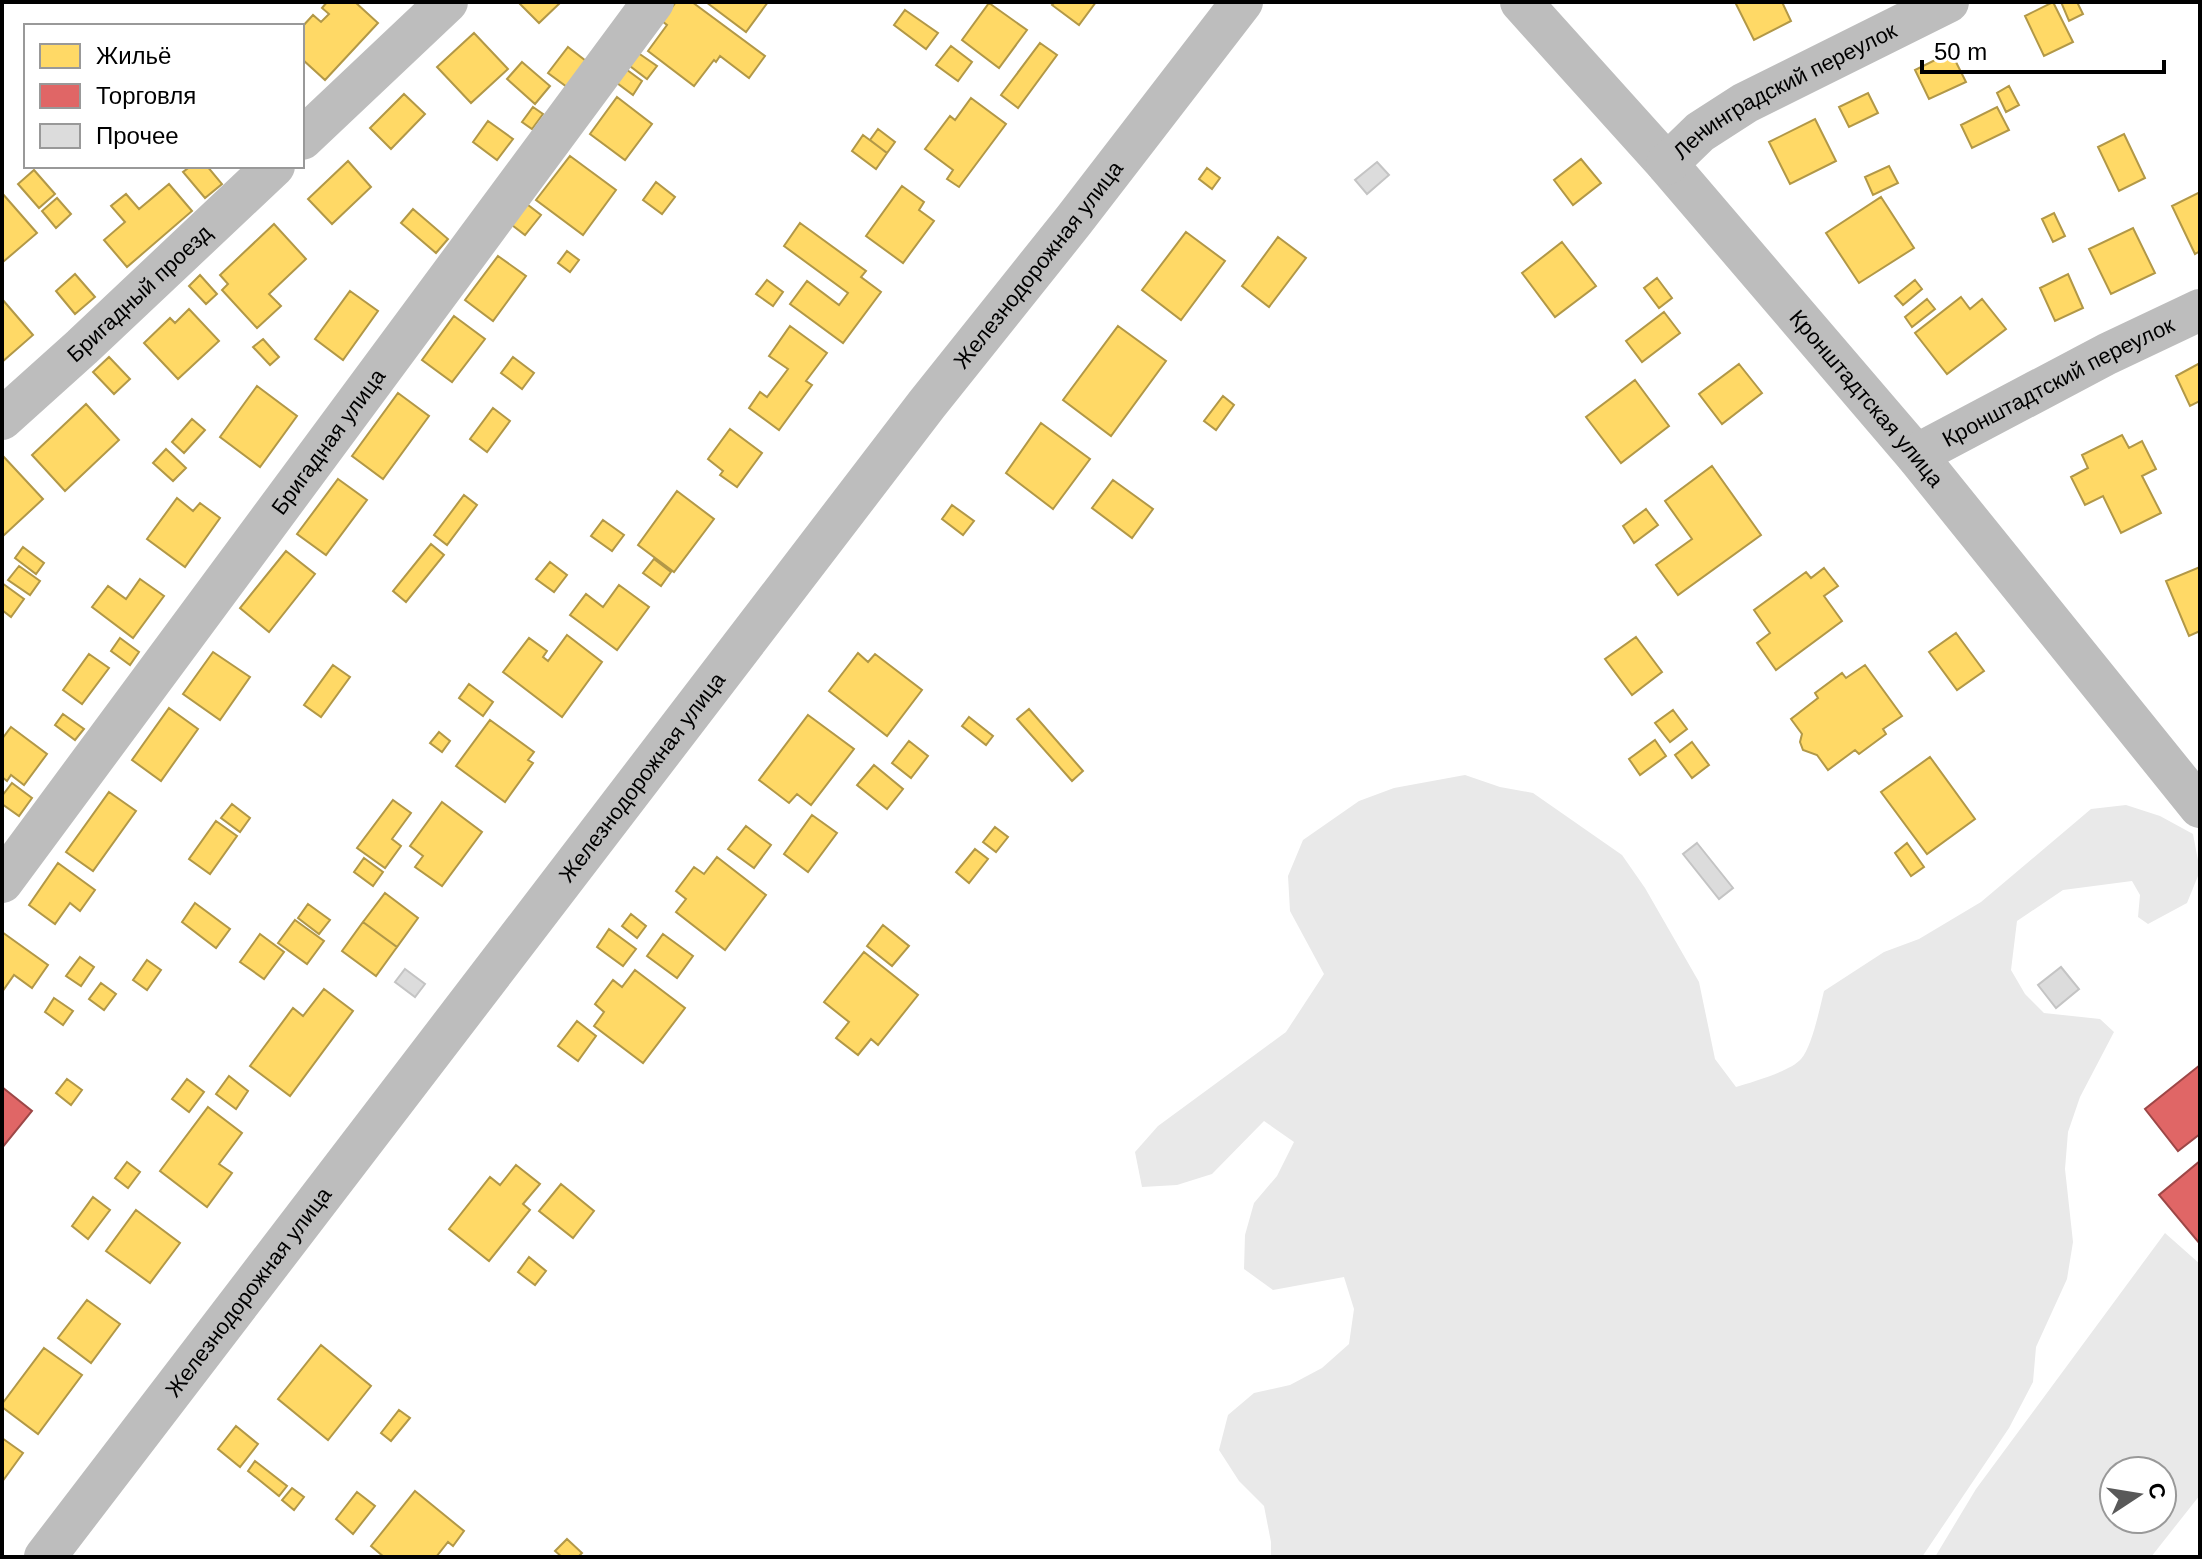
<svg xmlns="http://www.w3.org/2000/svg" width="2202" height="1559" font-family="Helvetica,sans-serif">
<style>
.green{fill:#e9e9e9;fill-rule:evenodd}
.homes{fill:#ffd966;stroke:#b29847;stroke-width:2}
.shops{fill:#e06666;stroke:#9d4747;stroke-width:2}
.building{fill:#dcdcdc;stroke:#c4c4c4;stroke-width:2}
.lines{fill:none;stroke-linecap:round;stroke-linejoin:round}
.minor{stroke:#bdbdbd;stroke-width:42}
.labels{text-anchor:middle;stroke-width:8;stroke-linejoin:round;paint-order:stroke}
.street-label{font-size:22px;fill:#000;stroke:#fff}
</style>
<rect width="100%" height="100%" fill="#fff"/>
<!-- green -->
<path class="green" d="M1465,775L1500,787L1533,793L1622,855L1645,888L1699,982L1715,1059L1736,1087C1752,1082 1791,1071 1801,1059C1812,1047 1820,1007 1824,991L1884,952L1919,939L1981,902L2091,809L2126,805L2160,816L2193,834L2200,871L2187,903L2148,924L2138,917L2140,895L2132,881L2063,890L2017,921L2011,970L2025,994L2044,1013L2100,1019L2114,1032L2080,1097L2068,1132L2065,1169L2073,1242L2067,1279L2036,1347L2033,1382L2009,1428L1922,1557H1271V1542L1264,1506L1239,1481L1219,1450L1228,1415L1254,1393L1290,1385L1322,1368L1349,1344L1354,1309L1344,1277L1273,1290L1244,1269L1245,1235L1254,1203L1277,1176L1294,1142L1264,1121L1212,1174L1177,1185L1142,1187L1135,1152L1158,1126L1286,1032L1324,974L1290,911L1288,876L1303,840L1359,801L1394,788Z
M2165,1233L2200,1264V1495L2151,1557H1935L1976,1489ZM2114,1471H2162V1519H2114Z"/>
<!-- homes -->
<path class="homes" d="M327,2H355L378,23L325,80L302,59V27L313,15L321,22L329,14L322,8Z
M518,2H561L539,23Z
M676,2H692L765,56L749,78L720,56L716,62L714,60L694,86L648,51L667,25L662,21Z
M706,2H768L746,32Z
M1055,2H1096L1079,25L1052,5Z
M1735,2H1782L1791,21L1754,40Z
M2053,2L2073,42L2044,56L2025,16Z
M2061,2H2077L2083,14L2069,21Z
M989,3L1027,30L999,68L962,40Z
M905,10L938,33L926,49L894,25Z
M474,33L508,69L471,103L437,67Z
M1040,43L1057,55L1018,108L1001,95Z
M951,46L972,62L958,81L936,65Z
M568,47L586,61L567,87L548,73Z
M631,48L657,66L647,79L622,60Z
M1951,52L1966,82L1929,99L1915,70Z
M522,62L550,86L535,104L507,79Z
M619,64L642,81L633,95L609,77Z
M2009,86L2019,105L2006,112L1997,93Z
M1868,93L1878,113L1849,127L1839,107Z
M404,94L425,114L391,149L370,128Z
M617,97L652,124L625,160L590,134Z
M971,98L1006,124L959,187L947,179L953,170L925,149L950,116L955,120Z
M533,107L543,114L532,129L522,122Z
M1997,107L2009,130L1972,148L1961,125Z
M1815,119L1836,161L1790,184L1769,142Z
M488,121L513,139L497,160L473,142Z
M878,129L895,142L887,153L870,140Z
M2124,134L2145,178L2119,191L2098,147Z
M863,135L887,153L876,169L852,151Z
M570,156L616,190L583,235L536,200Z
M1581,159L1601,183L1573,205L1554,180Z
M348,161L371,187L332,224L308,199Z
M191,166H207L222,184L205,198L183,172Z
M1889,166L1898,183L1873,195L1865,177Z
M1207,168L1220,178L1212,189L1199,179Z
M34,170L55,194L39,208L18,184Z
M656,182L675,197L662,214L643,200Z
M169,184L192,211L127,267L104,240L125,222L111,206L126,194L139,209Z
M902,186L924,202L919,210L934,221L903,263L866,236Z
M2200,192V251L2195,254L2172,206Z
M2,193L37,233L3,262L2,261Z
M1881,197L1914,248L1859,283L1826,233Z
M57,198L71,214L56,228L42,211Z
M519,198L541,215L525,235L504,219Z
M413,209L448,239L436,253L401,223Z
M2054,213L2065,236L2053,242L2042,219Z
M800,223L866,271L861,277L881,292L843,343L790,304L807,281L839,305L848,293L784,246Z
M274,224L306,259L269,294L281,306L257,328L222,290L228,284L220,275Z
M2133,228L2155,273L2111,294L2089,249Z
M1186,232L1225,261L1181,320L1142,290Z
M1278,237L1306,258L1269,307L1242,286Z
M1562,242L1596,286L1555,317L1522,273Z
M567,251L579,260L570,272L558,263Z
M498,256L526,276L493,321L465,300Z
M75,274L95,297L75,314L56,291Z
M2068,274L2083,308L2055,321L2040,288Z
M200,275L217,294L206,304L189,286Z
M1657,278L1672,298L1659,308L1644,288Z
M767,280L783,292L773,306L756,294Z
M1915,280L1922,289L1903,305L1895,296Z
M350,291L378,311L343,360L315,339Z
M1961,297L1970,309L1982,299L2006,329L1947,374L1915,333Z
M2,299L33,335L2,362Z
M1927,299L1935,309L1912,327L1905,317Z
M189,309L219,341L178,379L144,343L170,318L175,323Z
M1664,312L1680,333L1642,362L1626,341Z
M454,316L485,339L452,382L422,360Z
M790,326L827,353L806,381L812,385L779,430L749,408L760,392L767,397L788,369L769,356Z
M1118,326L1166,361L1111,436L1063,400Z
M263,339L279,357L270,365L253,347Z
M109,357L130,379L114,394L93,372Z
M513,357L534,373L522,389L501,373Z
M2200,363V401L2190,406L2176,376Z
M1739,364L1762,393L1722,424L1699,394Z
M1635,380L1669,426L1621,463L1586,417Z
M257,386L297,416L260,467L220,437Z
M398,393L429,416L383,479L352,456Z
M1223,396L1234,405L1216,430L1204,421Z
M86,404L119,440L65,491L32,455Z
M493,408L510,421L487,452L470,439Z
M192,419L205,430L184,453L172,442Z
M1041,423L1090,459L1053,509L1006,473Z
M730,429L762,453L737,487L720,475L723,471L708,459Z
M2122,435L2129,448L2142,441L2156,469L2142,476L2161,513L2121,533L2103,496L2085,505L2071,477L2088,468L2082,455Z
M166,449L186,468L173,481L153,463Z
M3,456L43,499L2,537V457Z
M1712,466L1761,535L1678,595L1656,565L1692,539L1665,501Z
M338,479L367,500L326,555L297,534Z
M1113,480L1153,509L1132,538L1092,508Z
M677,491L714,519L674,572L638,545Z
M464,495L477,505L447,545L434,535Z
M177,498L193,511L200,503L220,518L185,567L147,539Z
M952,505L974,521L963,535L942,519Z
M1646,509L1658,525L1634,543L1623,526Z
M603,520L624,535L612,551L591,536Z
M431,544L444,555L406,602L393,591Z
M23,547L44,563L36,574L15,558Z
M286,551L315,574L269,632L240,608Z
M654,559L671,572L661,586L643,573Z
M550,562L567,575L554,592L536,579Z
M19,566L40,581L30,595L8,580Z
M2200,567V631L2189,636L2166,581Z
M1824,568L1838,586L1824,596L1842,621L1776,670L1757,643L1770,633L1754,610L1806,572L1811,578Z
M140,579L164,596L133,638L92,607L108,586L126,599Z
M2,583L24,599L11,617L2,610Z
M619,585L649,607L617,650L570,615L586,594L603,607Z
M1956,633L1984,671L1957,690L1929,652Z
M567,635L602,662L562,717L503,672L529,638L547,651L543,657L548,661Z
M1636,637L1662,672L1632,695L1605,659Z
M120,638L139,652L130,665L111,651Z
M213,652L250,677L220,720L183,694Z
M858,653L868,662L875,654L922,690L887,736L829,691Z
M89,654L109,668L82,704L63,690Z
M333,665L350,677L321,717L304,705Z
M1865,665L1902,716L1883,729L1886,734L1859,754L1855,750L1828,770L1817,755L1803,750L1800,742L1802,734L1791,719L1818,698L1815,693L1842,673L1846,678Z
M469,684L493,702L483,716L459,698Z
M169,708L198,729L161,781L132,760Z
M1029,709L1083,771L1072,781L1017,719Z
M1673,710L1687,729L1670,742L1655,723Z
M63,714L84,729L75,740L55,725Z
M808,715L854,749L811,805L797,794L789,803L759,780Z
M969,717L993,736L986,745L962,726Z
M490,720L534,752L528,760L533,763L505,802L456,766Z
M11,727L47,754L24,785L11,775L7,781L2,777V739Z
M439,732L450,741L442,752L430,743Z
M1655,740L1666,756L1640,775L1629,759Z
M909,741L928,756L911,778L892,763Z
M1692,742L1709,765L1692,778L1675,755Z
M1930,757L1975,819L1927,854L1881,792Z
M874,765L903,789L887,809L857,785Z
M12,783L32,798L19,816L2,804V796Z
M109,792L136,811L93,871L66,852Z
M393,800L411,813L392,839L401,846L385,868L357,848Z
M442,802L482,832L442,886L415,867L423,856L410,846Z
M232,804L250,818L240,832L221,818Z
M812,815L837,833L808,872L784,854Z
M216,821L237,836L210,874L189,859Z
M746,826L771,845L754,868L728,849Z
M995,827L1008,837L996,852L983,842Z
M1907,843L1924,867L1911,876L1895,853Z
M975,849L988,859L969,883L956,872Z
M717,857L766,895L725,950L676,912L686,899L676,891L694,867L704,874Z
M364,858L383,872L373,886L354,872Z
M58,863L95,890L80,911L70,903L55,924L29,905Z
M385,893L418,918L397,947L363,922Z
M195,903L230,929L216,948L182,922Z
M308,904L330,920L319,934L298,918Z
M631,914L646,926L637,938L622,926Z
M295,920L324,941L307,964L278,943Z
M363,922L397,947L376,976L342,951Z
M883,925L909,946L892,966L867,946Z
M609,929L636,949L623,966L597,947Z
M2,932L48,965L32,988L14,975L2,992Z
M260,934L284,952L264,979L240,962Z
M663,934L693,956L677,978L647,956Z
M864,952L918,995L878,1045L871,1039L858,1055L836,1038L849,1022L824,1002Z
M80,957L94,967L81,986L66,976Z
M147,960L161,970L147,990L133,980Z
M635,970L685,1008L643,1063L594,1026L604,1012L595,1004L613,980L622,987Z
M101,983L116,994L104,1010L89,999Z
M324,989L353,1011L290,1096L250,1066L293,1008L303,1016Z
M54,998L73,1011L63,1025L45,1012Z
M577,1021L596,1036L578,1061L558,1046Z
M229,1076L248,1091L236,1109L216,1094Z
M67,1079L82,1090L71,1105L56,1093Z
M187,1079L204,1092L189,1112L172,1099Z
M208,1107L242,1133L219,1164L232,1173L207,1207L160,1171Z
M127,1162L140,1172L128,1188L115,1178Z
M516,1165L540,1184L523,1204L530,1210L489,1261L449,1229L490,1177L500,1185Z
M561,1184L594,1211L573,1238L539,1211Z
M93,1197L110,1210L88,1239L72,1226Z
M136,1210L180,1243L150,1283L106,1251Z
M529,1257L546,1271L535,1285L518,1272Z
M87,1300L120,1324L91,1363L58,1338Z
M321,1345L371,1386L328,1440L278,1399Z
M44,1348L82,1375L38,1434L2,1407V1404Z
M399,1410L410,1418L391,1441L381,1433Z
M236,1426L258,1444L240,1467L218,1449Z
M2,1438L23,1453L2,1482Z
M255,1461L287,1486L279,1496L248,1471Z
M292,1488L304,1497L294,1510L282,1500Z
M415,1491L464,1531L453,1546L448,1542L436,1557H384L371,1546Z
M357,1492L375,1506L353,1534L336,1519Z
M567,1539L582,1553L578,1557H562L555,1551Z"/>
<!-- shops -->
<path class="shops" d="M2200,1065V1134L2178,1151L2145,1109Z
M2,1087L32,1111L2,1148Z
M2200,1161V1244L2159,1195Z"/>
<!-- building -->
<path class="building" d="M1377,162L1389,175L1367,194L1355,180Z
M1697,843L1733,888L1719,899L1683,854Z
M2061,967L2079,989L2056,1008L2038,985Z
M405,969L425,984L415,997L395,982Z"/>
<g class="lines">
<!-- minor -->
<g class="minor">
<path id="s1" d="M1521,2L1667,164L1916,455L2200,807"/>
<path d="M302,139L447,2"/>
<path id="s2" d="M1667,164L1700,132L1745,103L1948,2"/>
<path id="s3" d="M2,419L82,347L274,166"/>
<path id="s4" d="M1916,455L2107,354L2200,310"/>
<path id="s5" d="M2,882L653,2"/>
<path id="s6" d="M45,1557L927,404L1074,220L1242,2"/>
</g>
</g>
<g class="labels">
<!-- street labels -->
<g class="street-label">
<text dy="8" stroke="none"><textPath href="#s2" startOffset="140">Ленинградский переулок</textPath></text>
<text dy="8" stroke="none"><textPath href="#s6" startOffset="1630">Железнодорожная улица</textPath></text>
<text dy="8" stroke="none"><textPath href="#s3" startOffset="186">Бригадный проезд</textPath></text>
<text dy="8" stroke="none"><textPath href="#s4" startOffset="160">Кронштадтский переулок</textPath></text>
<text dy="8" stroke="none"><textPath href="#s1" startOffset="526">Кронштадтская улица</textPath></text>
<text dy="8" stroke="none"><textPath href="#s5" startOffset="548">Бригадная улица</textPath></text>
<text dy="8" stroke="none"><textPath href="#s6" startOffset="982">Железнодорожная улица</textPath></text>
<text dy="8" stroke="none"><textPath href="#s6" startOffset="334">Железнодорожная улица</textPath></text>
</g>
</g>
<!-- border -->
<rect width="2202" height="1559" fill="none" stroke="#000000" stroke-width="8"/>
<!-- legend -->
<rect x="24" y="24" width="280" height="144" fill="#ffffff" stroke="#999999" stroke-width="2"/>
<rect x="40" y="44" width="40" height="24" fill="#ffd966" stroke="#999999" stroke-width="2"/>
<text x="96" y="64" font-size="24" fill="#000000">Жильё</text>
<rect x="40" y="84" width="40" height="24" fill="#e06666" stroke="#999999" stroke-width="2"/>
<text x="96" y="104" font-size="24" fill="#000000">Торговля</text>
<rect x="40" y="124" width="40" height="24" fill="#dcdcdc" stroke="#999999" stroke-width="2"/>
<text x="96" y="144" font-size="24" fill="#000000">Прочее</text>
<!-- north arrow -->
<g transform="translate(2138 1495) rotate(78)"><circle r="38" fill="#ffffff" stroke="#999999" stroke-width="2"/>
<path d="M0-6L14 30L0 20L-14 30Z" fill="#595959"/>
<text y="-12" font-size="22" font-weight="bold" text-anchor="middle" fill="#000000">С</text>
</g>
<!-- scale -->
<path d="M1922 60v12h242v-12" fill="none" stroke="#000000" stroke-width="4"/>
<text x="1934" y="60" font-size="24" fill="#000000" stroke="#ffffff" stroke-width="6" paint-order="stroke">50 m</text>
</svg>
